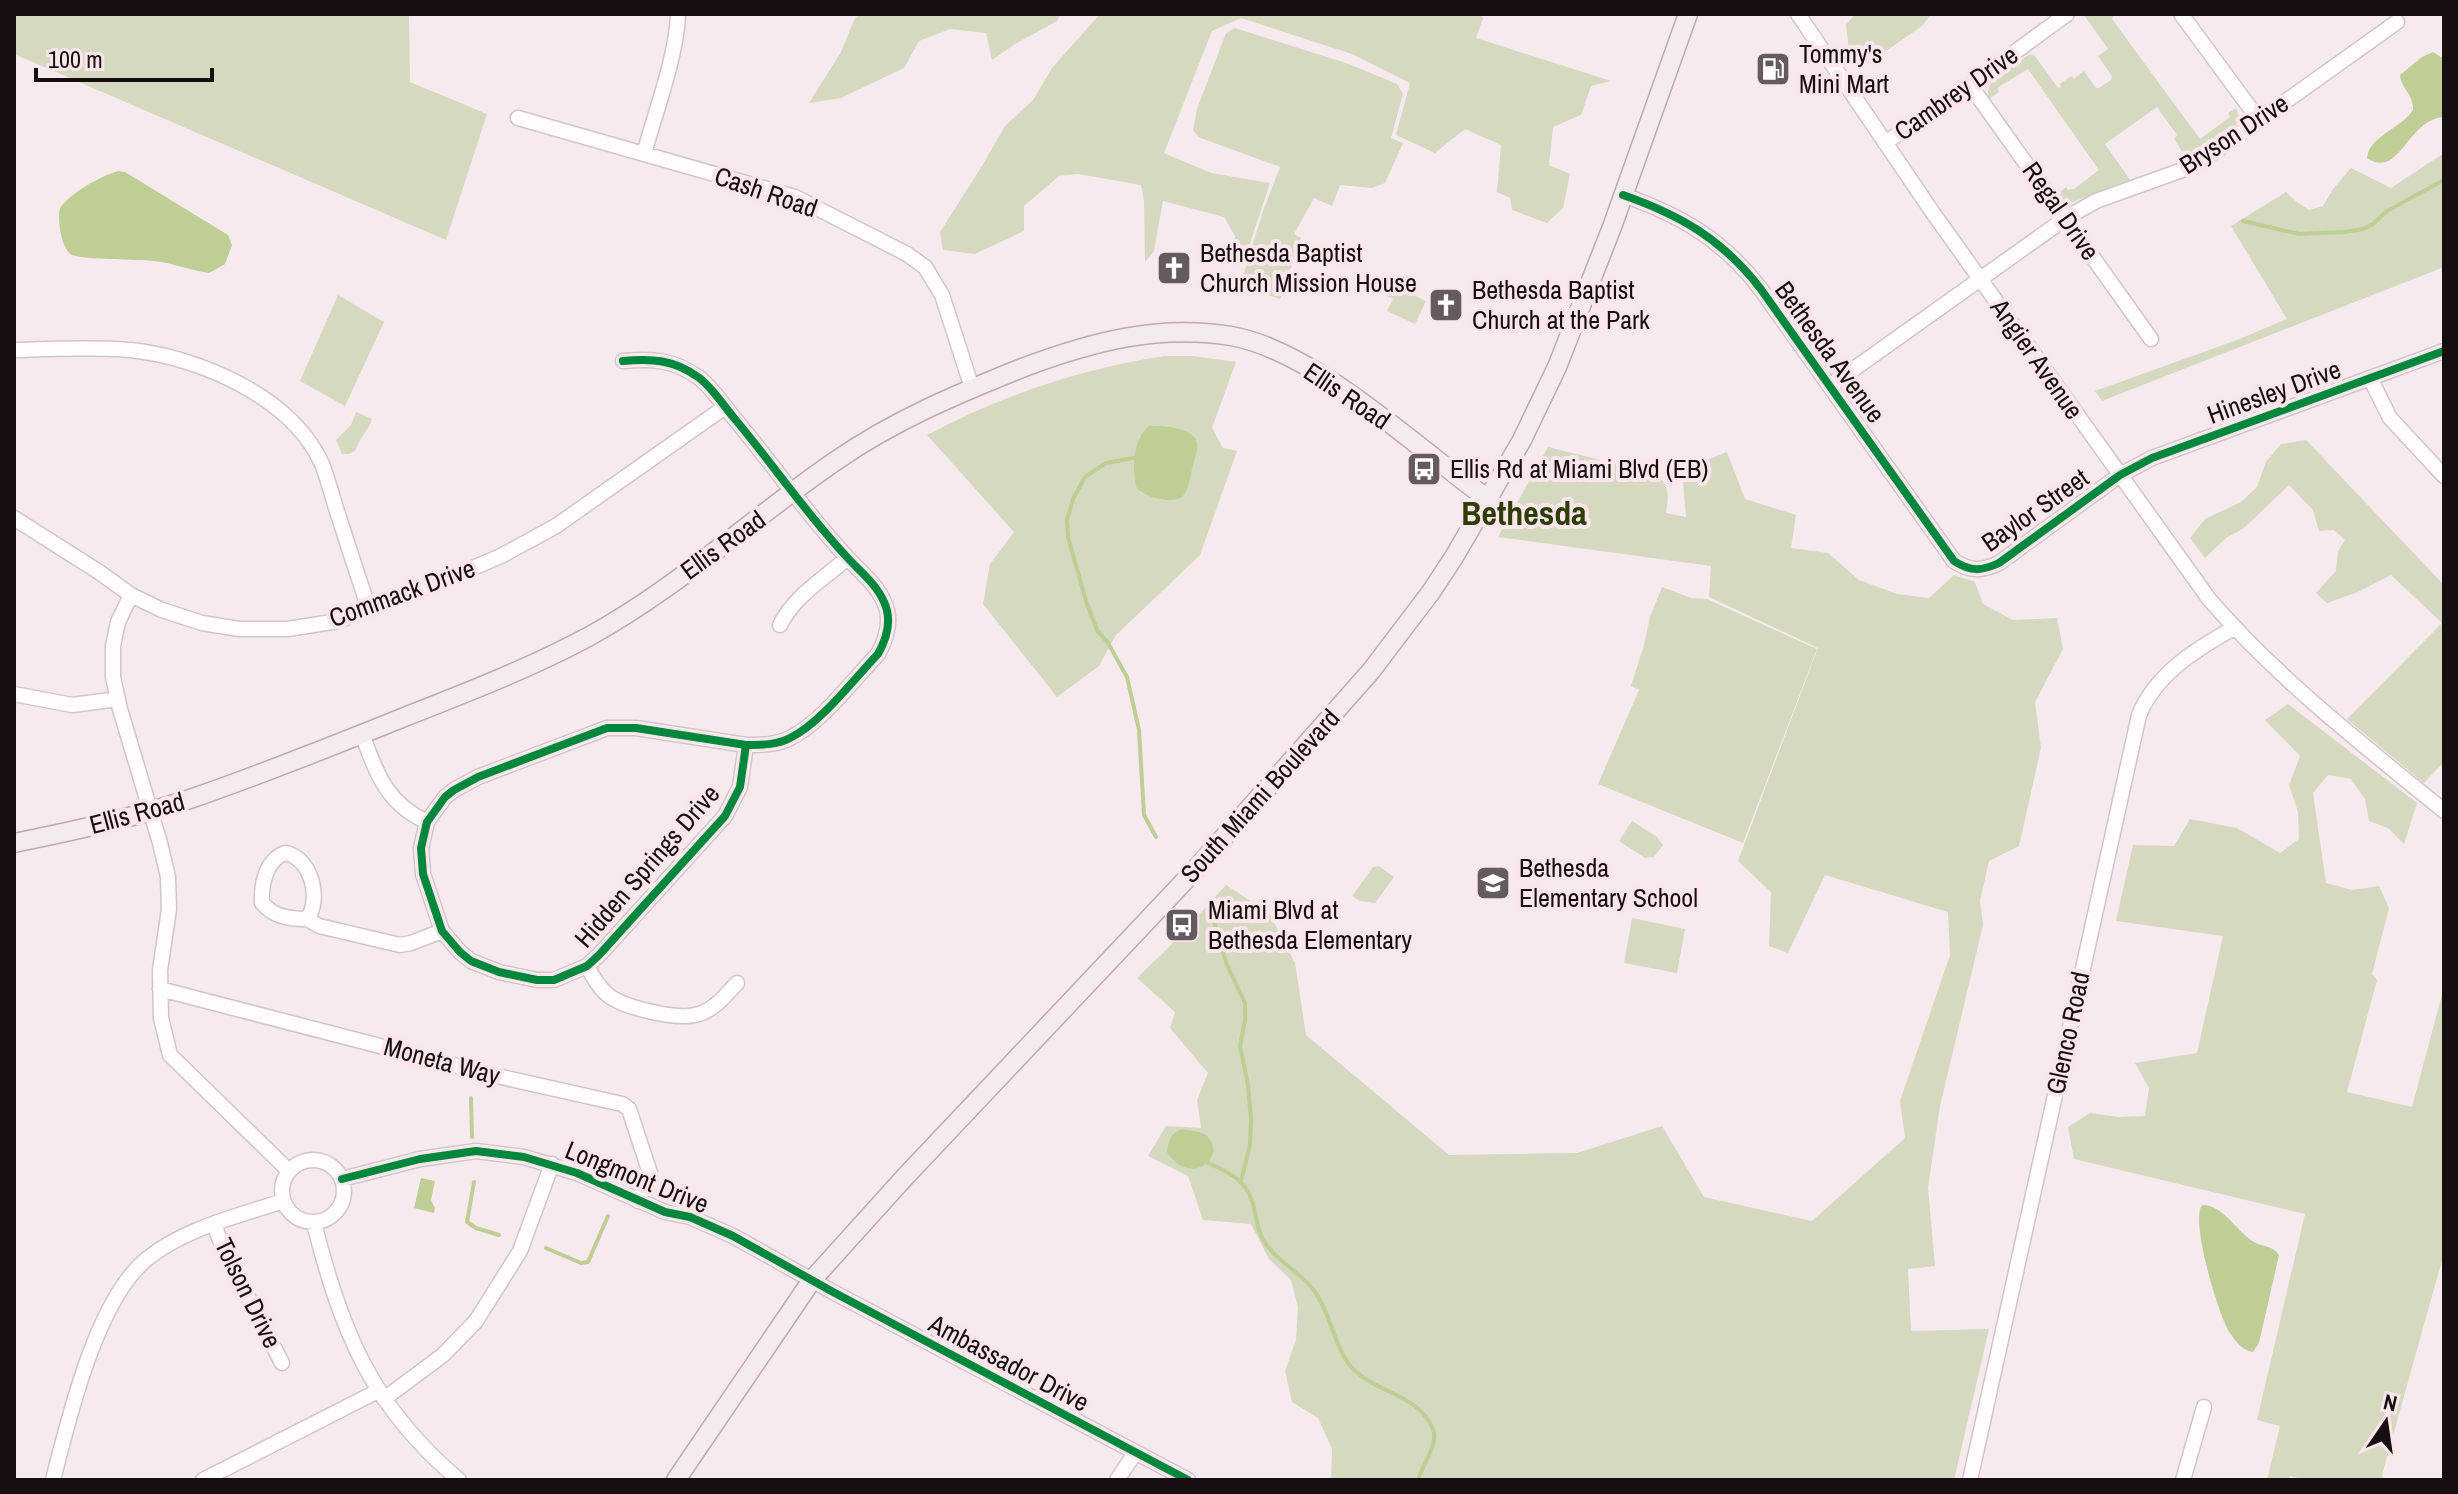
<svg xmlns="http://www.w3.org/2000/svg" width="2458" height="1494" font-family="'Archivo Narrow',sans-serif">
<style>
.green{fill:#d5d9bf;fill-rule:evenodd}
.water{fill:#bece94}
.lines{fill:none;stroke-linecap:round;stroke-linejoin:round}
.stream{stroke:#bece94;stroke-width:4}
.minor-casing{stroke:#d0c5c8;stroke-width:17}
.major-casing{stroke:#bda9af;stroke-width:21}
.minor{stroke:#fefcfc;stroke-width:14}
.major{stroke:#f4ebee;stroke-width:18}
.cycleway-casing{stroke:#fce5eb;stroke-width:13}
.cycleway{stroke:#00873e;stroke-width:8}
.labels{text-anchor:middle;stroke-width:8;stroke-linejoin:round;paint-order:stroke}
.poi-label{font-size:26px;fill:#170e11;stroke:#fce5eb;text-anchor:start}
.street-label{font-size:26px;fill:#170e11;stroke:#fce5eb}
.district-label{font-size:34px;font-weight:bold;fill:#2e3d03;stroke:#fce5eb}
</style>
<rect width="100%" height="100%" fill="#f7eaee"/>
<!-- green -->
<path class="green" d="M14,14H409L410,82L487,114L446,240L14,54Z
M859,14H1061L1057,21L1015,44L992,60L986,33L950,29L919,41L904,68L841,98L809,103L841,52L854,20Z
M1100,14H1480L1483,18L1476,38L1611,81L1591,86L1581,115L1553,127L1549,165L1570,174L1563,208L1547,223L1512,210L1510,198L1497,192L1501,145L1465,129L1435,153L1396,135L1410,83L1352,54L1241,18L1212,31L1164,153L1211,173L1270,183L1247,252L1237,255L1235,236L1224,217L1163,201L1154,251L1145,262L1144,201L1141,185L1078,174L1059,176L1024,206V231L975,254L943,250L940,232L982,166L1005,126L1033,100L1052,68Z
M1855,14H1931L1922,26L1863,67L1849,50L1846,25Z
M2086,14H2115L2112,19L2200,139L2230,117L2228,113L2236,108L2240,119L2235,127L2187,159L2174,139L2177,135L2157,107L2105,144L2130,180L2070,203L2064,200L2059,193L2066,187L2068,190L2074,189L2099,170L2028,69L1997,88L1999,92L1989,99L1987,95L1991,81L2030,54L2035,56L2058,88L2061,87L2060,84L2071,76L2074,79L2084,71L2096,88H2099L2111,80L2112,76L2098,56L2108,49L2084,15Z
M1235,28L1349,64L1397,84L1403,94L1391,138L1403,143L1385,183L1372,188L1340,185L1332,206L1314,198L1294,234L1301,238L1280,299L1240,286L1263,211L1280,167L1198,137L1193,130L1197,109L1226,33Z
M2441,155L2444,156V267L2102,401L2095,391L2237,340L2287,319L2231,226L2286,192L2297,202L2309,210L2323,206L2333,189L2351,168L2391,188Z
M1378,278L1426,301L1415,324L1387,311L1393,299L1372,289Z
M338,295L384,322L345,406L300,381Z
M1164,356H1193L1236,362L1212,428L1223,448L1237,451L1200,555L1116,635L1099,666L1057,697L983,604L990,564L1014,532L927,435C1003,395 1080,369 1164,356ZM1179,429L1194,437L1195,456L1185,493L1183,496L1169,499L1141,493C1129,478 1135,453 1140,436Z
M356,412L372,419C368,431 359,439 355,451L349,454H342L336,440L351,425Z
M2306,440L2444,585V762L2424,783L2347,719L2442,623L2391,575L2358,592L2327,603L2316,593L2336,571L2338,551L2345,540L2334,530L2319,531L2313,510L2289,485L2244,528L2226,538L2205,558L2190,538L2205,519L2241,502L2257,487L2266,462L2281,444Z
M1548,447L1653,473C1670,483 1669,494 1666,513L1686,517L1682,470L1727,452L1745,499L1796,515L1791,548L1828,553L1859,580L1897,594L1929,598L1954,575L1975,582L1983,604L2013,620L2057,618L2063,649L2035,702L2041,748L2019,846L1989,861L1980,901L1983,925L1940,1106L1928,1188L1935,1266L1908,1269L1911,1331L1989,1329L1954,1480H1331L1332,1449L1318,1418L1292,1402L1285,1371L1296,1340L1298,1307L1291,1280L1269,1259L1251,1224L1203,1220L1188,1176L1148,1156L1166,1126L1201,1128L1197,1100L1208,1073L1170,1028L1175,1012L1137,978L1167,949L1226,885L1269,913L1295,963L1306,1035L1449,1155L1577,1153L1662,1126L1704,1197L1812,1221L1905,1138L1900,1101L1950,955L1948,912L1825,875L1788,953L1769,946L1771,892L1738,861L1818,648L1709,597L1711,566L1498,537Z
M1662,587L1691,598L1707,599L1817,649L1743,843L1598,784L1639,690L1631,686L1644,645L1650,617Z
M2288,704L2417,803L2404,844L2388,828L2369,821L2365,799L2351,779L2328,775L2313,793L2326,883L2352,890L2379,886L2389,908L2372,974L2377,980L2347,1092L2412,1107L2444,987V1253L2382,1475L2383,1480H2306L2290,1476L2288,1480H2267L2280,1426L2257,1420L2305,1214L2074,1159L2068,1127L2090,1113L2119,1117L2145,1116L2149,1088L2135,1063L2197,1053L2223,936L2116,921L2133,845L2174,846L2190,819L2237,828L2280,853L2299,839L2298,812L2289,785L2300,756L2265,720Z
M1632,821L1657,837L1663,845L1654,857L1645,858L1619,841Z
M1379,866L1394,877L1375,903L1360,901L1352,896L1373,867Z
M1632,918L1685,929L1677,973L1624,963Z"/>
<!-- water -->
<path class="water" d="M2433,52L2444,59V117C2407,119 2400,180 2367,158C2369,136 2402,128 2413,110C2414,95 2401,88 2400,75L2422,57Z
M118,171L125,172L228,235L232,245L225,264L209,273C190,270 173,263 154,261C137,259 85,260 72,255C61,249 57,219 60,208C72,192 99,177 118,171Z
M1150,426C1163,426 1190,427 1196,440C1199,447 1195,458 1193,465C1191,473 1189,488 1184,495C1175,506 1146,497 1137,489C1131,471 1133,436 1150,426Z
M1182,1129C1190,1131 1201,1131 1207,1136C1229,1157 1189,1188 1167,1152C1169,1141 1170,1133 1182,1129Z
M421,1178L435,1181L431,1200L435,1208L434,1213L414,1208Z
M2202,1205C2225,1205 2236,1233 2256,1243C2265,1247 2273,1246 2279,1255L2259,1343L2253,1352C2242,1350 2236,1342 2230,1333C2218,1315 2190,1220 2202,1205Z"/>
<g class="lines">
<!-- stream -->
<path class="stream" d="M2243,221L2299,234L2344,232L2363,229L2373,224L2387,211L2444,180
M1139,457L1106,463L1085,477L1073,499L1067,520L1068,537L1086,601L1097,630L1108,643L1127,677L1139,730L1144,815L1156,837
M1214,921L1227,965L1245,1003V1021L1240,1046L1248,1085L1251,1119L1250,1145L1241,1181
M471,1098L472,1137
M1208,1163C1234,1174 1250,1183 1255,1212C1257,1222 1258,1232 1264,1241C1276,1261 1301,1272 1315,1292C1331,1314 1333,1342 1348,1363C1370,1393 1418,1392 1433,1429C1439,1444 1422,1465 1418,1480
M474,1182L467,1222L476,1228L499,1235
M546,1248L581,1263L588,1262L608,1216"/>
<!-- minor casing -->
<g class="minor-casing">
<path id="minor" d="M1798,14L1933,213L2209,599C2279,680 2362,744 2444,811
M2181,14L2259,120
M1970,85L2151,339
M518,118L795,197L907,254L925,267L942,295L972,388
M1885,143L1970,85L2067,14
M644,154C655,113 677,55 678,14
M1623,195C1680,215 1722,239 1760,288L1954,561C1971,572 1982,571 1999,563L2120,475L2152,458L2444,351
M14,350C52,349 92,347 130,350C199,357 292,397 322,464C327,477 331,491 335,505C346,539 357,574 369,609
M623,361C652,358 674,360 698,377C712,387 723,405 734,418C772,463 805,512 845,555C858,570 876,583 884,602C892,619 887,638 878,654C854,679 820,724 790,738C777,745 761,745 746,745L636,728H607L478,777L454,790L445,797L427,822L421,848L423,874L442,931L460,952L471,961L499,972L537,980H554L587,966L599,955L725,816L740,787L746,745
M2370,378L2390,418L2444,476
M1830,386L2066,218L2096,201L2185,169L2216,151L2397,22
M14,518L99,572L131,595L162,610L202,623L239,629H288L338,621L440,582L501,556L556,526L725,407
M131,595L118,622L113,646V677L120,709L160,843L168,877L169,909L160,970L161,1018L170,1055L289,1171
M780,625C795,595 823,580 847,558
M14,694L72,705L118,699
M362,734C377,774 386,803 427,822
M285,853C311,857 322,899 307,919C289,919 274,917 262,903C261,884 266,860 285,853Z
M307,919L319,926L400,945L411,943L442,931
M587,966C593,977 599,988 609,996C626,1008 679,1021 699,1014C715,1009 726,995 737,983
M160,989L488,1074L622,1104L629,1109L650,1173L638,1201
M282 1191a31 31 0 1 1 62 0a31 31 0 1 1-62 0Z
M342,1179L420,1159L476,1151L524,1157L577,1173L665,1212L690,1217L733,1236L833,1292L1188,1480
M314,1223C341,1331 372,1407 459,1480
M214,1224L224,1251L282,1363
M384,1399L443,1355L476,1321L520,1251L552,1164
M53,1480C69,1417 97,1298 148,1258C186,1228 238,1216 283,1201
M203,1480L378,1391
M1117,1480L1135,1453
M1970,1480L2139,715C2156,674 2196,649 2234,628
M2183,1480L2204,1407"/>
</g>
<!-- major casing -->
<g class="major-casing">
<path id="major" d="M14,843C73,831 133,818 190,799C263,774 335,745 407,716C468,692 530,668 588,637C678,588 753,517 837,460C895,420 957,394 1022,368C1091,342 1158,324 1231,336C1314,350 1419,450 1488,499
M676,1480L812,1280L904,1178L1194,871L1371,671L1431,592L1454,557L1522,440L1557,367L1612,227L1688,14"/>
</g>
<!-- minor -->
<use href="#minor" class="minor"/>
<!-- major -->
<use href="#major" class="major"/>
<!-- cycleway casing -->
<g class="cycleway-casing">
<path id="cycleway" d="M1623,195C1680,215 1722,239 1760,288L1954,561C1971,572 1982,571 1999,563L2120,475L2152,458L2444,351
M623,361C652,358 674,360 698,377C712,387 723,405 734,418C772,463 805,512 845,555C858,570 876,583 884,602C892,619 887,638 878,654C854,679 820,724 790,738C777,745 761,745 746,745L636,728H607L478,777L454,790L445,797L427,822L421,848L423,874L442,931L460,952L471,961L499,972L537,980H554L587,966L599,955L725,816L740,787L746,745
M342,1179L420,1159L476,1151L524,1157L577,1173L665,1212L690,1217L733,1236L833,1292L1188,1480"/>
</g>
<!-- cycleway -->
<use href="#cycleway" class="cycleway"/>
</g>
<!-- icons -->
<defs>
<g id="fuel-square" transform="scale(1.8)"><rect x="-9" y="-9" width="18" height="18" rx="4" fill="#655b5e" stroke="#fce5eb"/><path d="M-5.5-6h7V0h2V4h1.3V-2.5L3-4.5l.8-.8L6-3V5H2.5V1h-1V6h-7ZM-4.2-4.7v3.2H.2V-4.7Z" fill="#fff"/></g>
<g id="church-square" transform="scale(1.8)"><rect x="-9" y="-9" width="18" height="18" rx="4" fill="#655b5e" stroke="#fce5eb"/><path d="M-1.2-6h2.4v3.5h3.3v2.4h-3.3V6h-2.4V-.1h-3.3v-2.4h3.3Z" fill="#fff"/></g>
<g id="bus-square" transform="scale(1.8)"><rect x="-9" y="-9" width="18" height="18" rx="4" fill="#655b5e" stroke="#fce5eb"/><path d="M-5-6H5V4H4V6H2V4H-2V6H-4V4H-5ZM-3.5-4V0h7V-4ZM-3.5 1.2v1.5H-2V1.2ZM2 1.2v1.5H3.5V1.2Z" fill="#fff"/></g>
<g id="school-square" transform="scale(1.8)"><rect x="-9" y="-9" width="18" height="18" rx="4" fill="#655b5e" stroke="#fce5eb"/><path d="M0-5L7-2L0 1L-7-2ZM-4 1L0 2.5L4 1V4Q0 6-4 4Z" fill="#fff"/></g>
</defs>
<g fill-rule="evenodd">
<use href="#fuel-square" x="1773" y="69"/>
<use href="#church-square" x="1174" y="268"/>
<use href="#church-square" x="1446" y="305"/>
<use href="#bus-square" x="1424" y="469"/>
<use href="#school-square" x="1493" y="883"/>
<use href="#bus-square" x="1182" y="925"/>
</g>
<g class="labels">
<!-- poi labels -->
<g class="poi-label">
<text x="1799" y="63">Tommy's<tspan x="1799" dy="30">Mini Mart</tspan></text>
<text x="1200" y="262">Bethesda Baptist<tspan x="1200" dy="30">Church Mission House</tspan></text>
<text x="1472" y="299">Bethesda Baptist<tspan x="1472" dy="30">Church at the Park</tspan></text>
<text x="1450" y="478">Ellis Rd at Miami Blvd (EB)</text>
<text x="1519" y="877">Bethesda<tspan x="1519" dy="30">Elementary School</tspan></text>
<text x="1208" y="919">Miami Blvd at<tspan x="1208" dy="30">Bethesda Elementary</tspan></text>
</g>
<!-- street labels -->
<g class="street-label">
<text transform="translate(1956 93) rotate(-35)" y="9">Cambrey Drive</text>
<text transform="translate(2234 134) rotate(-33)" y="9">Bryson Drive</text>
<text transform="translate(766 192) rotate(19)" y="9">Cash Road</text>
<text transform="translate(2061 211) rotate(55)" y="9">Regal Drive</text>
<text transform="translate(1830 352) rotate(54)" y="9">Bethesda Avenue</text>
<text transform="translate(2037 359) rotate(55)" y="9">Angier Avenue</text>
<text transform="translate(2274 392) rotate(-20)" y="9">Hinesley Drive</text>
<text transform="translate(1347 396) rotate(34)" y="9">Ellis Road</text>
<text transform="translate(2035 510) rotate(-35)" y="9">Baylor Street</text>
<text transform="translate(723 545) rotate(-36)" y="9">Ellis Road</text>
<text transform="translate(402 593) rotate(-20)" y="9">Commack Drive</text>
<text transform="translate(1260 796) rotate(-48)" y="9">South Miami Boulevard</text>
<text transform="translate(137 813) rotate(-15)" y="9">Ellis Road</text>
<text transform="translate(647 866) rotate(-49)" y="9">Hidden Springs Drive</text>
<text transform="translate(2068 1033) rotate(-78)" y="9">Glenco Road</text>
<text transform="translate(442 1061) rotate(15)" y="9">Moneta Way</text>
<text transform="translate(637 1177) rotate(22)" y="9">Longmont Drive</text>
<text transform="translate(248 1293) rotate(64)" y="9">Tolson Drive</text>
<text transform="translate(1009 1363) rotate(28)" y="9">Ambassador Drive</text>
</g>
<!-- district labels -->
<g class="district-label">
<text x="1524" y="525">Bethesda</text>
</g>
</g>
<!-- border -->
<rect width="2458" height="1494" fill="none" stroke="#170e11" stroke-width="32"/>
<!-- north arrow -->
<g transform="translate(2386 1422) rotate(13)" stroke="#fce5eb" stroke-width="6" paint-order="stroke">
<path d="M0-6L14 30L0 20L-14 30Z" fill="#170e11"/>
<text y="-12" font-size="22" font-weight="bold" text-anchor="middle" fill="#170e11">N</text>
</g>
<!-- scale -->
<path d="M36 68v12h176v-12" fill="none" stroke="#170e11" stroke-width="4"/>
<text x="48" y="68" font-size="24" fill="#170e11" stroke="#fce5eb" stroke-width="6" paint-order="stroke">100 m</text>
</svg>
